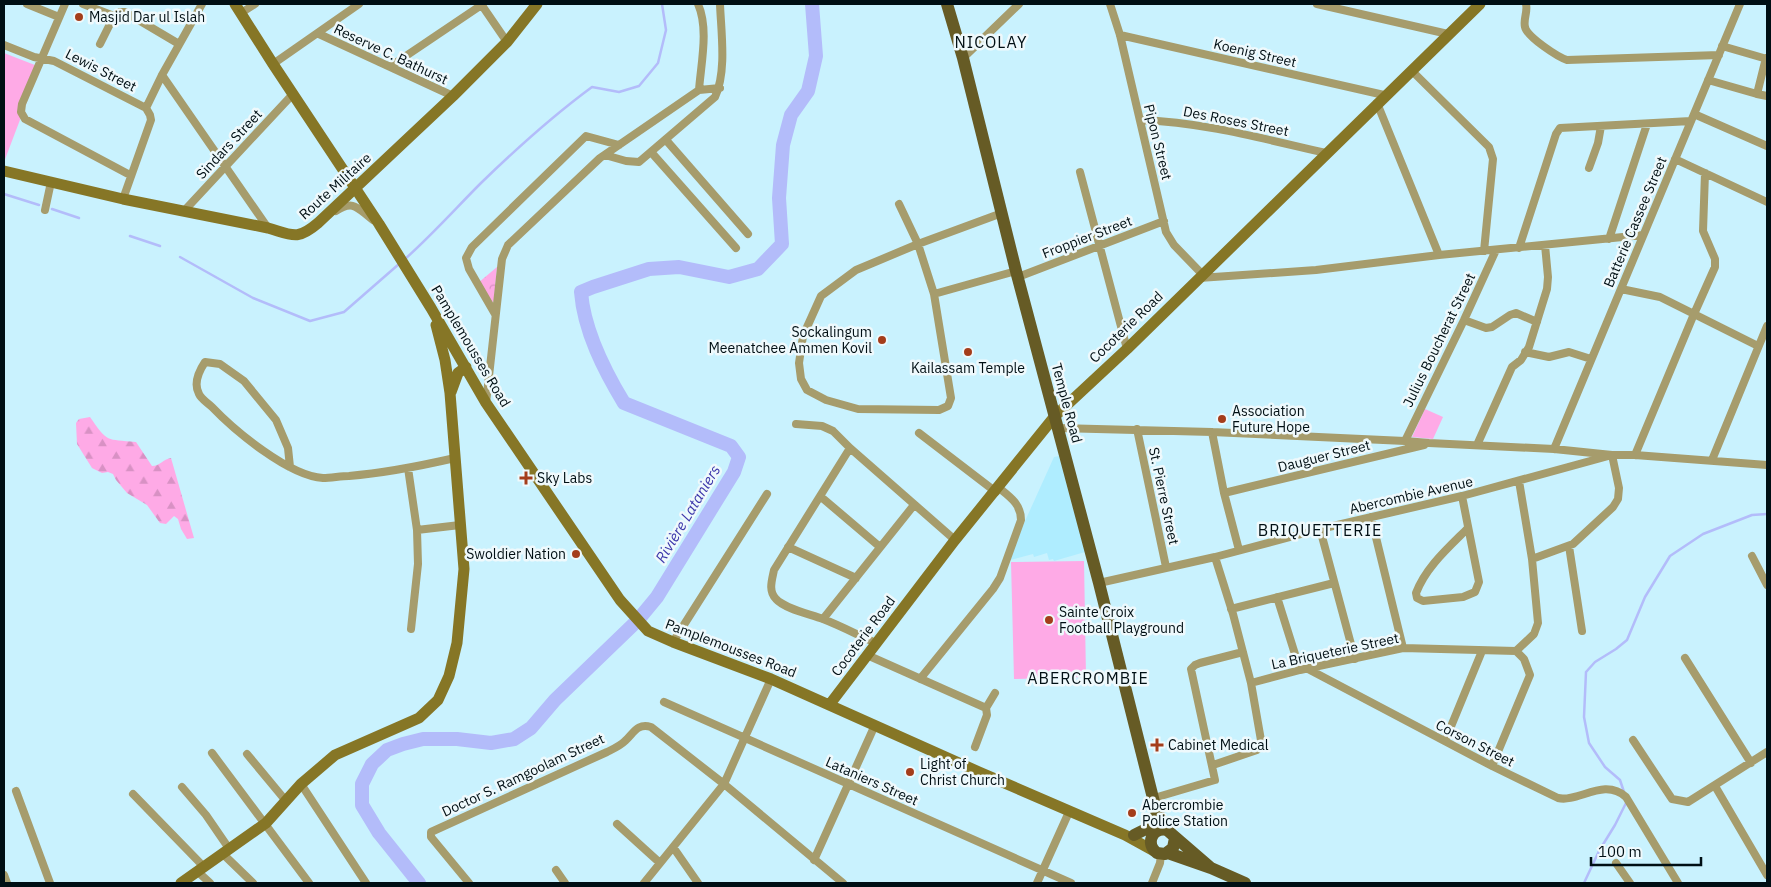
<svg xmlns="http://www.w3.org/2000/svg" width="1771" height="887" font-family="'IBM Plex Sans',sans-serif">
<style>
.built{fill:#afedff}
.forest{fill:url(#forest-firs)}
.park{fill:url(#park-crowns)}
.garden{fill:#feaae6}
.lines{fill:none;stroke-linecap:round;stroke-linejoin:round}
.stream{stroke:#b3bcfa;stroke-width:2.5}
.river{stroke:#b3bcfa;stroke-width:14}
.street{stroke:#a69c6c;stroke-width:8}
.secondary{stroke:#867626;stroke-width:11}
.primary{stroke:#665b25;stroke-width:12}
.poi-dot{fill:#a43d1b;stroke:#eff9fc;stroke-width:2}
.labels{text-anchor:middle;stroke-width:5;stroke-linejoin:round;paint-order:stroke}
.poi-label{font-size:14px;fill:#000f14;stroke:#eff9fc;text-anchor:start}
.street-label{font-size:14px;fill:#000f14;stroke:#eff9fc}
.water-label{font-size:15px;font-style:italic;fill:#3d38ab;stroke:#eff9fc}
.quarter-label{font-size:16px;letter-spacing:1px;fill:#000f14;stroke:#eff9fc}
</style>
<defs>
<pattern id="forest-firs" width="22" height="20" patternUnits="userSpaceOnUse" patternTransform="scale(1.25)"><rect width="22" height="20" fill="#feaae6"/><path d="M5 1l3.5 6h-7zM16 11l3.5 6h-7z" fill="#d891c4"/></pattern>
<pattern id="park-crowns" width="20" height="18" patternUnits="userSpaceOnUse" patternTransform="scale(1.25)"><rect width="20" height="18" fill="#feaae6"/><path d="M2 6a3 3 0 1 1 6 0M12 15a3 3 0 1 1 6 0" fill="none" stroke="#d891c4"/></pattern>
</defs>
<rect width="100%" height="100%" fill="#c9f2fe"/>
<!-- built -->
<path class="built" d="M1059,456L1085,552L1054,561L1053,559L1049,560L1047,553L1034,557L1033,554L1007,561L1054,457Z"/>
<!-- forest -->
<path class="forest" d="M90,417C108,443 106,439 136,442L152,466C160,466 163,459 171,458L194,538L187,539L181,529L178,519L174,516L166,524L160,523L147,505L127,493L116,480L113,474L108,472L102,473L92,468L77,444L76,423L79,419Z"/>
<!-- park -->
<path class="park" d="M497,267L494,300L492,303L478,283Z"/>
<!-- garden -->
<path class="garden" d="M4,53L40,67L4,162Z
M1425,409L1443,417L1433,439L1412,437Z
M1084,561L1086,677L1014,679L1011,562Z"/>
<g class="lines">
<!-- stream -->
<path class="stream" d="M4,194L39,205
M52,209L79,218
M130,236L160,246
M180,257L253,298L310,321L344,312L399,264
M405,259C432,235 456,208 481,183C515,150 554,115 592,87L619,92L639,86L658,63L666,30L662,4
M1625,795L1620,780L1605,767L1589,743L1584,717L1586,672L1595,662L1616,649L1627,640L1645,597L1670,556L1703,534L1752,515L1767,514
M1584,883L1599,851L1615,825L1626,803"/>
<!-- river -->
<path class="river" d="M419,883L379,833L362,805V784L372,764L387,750L403,744L423,739H457L491,743L514,739L531,728L555,700L638,620L657,597L734,472L739,457L731,446L624,403C604,370 584,331 581,292L593,287L649,269L679,267L729,277L758,269L782,244L779,198L783,145L791,115L808,91L816,56L812,4"/>
<!-- street -->
<path class="street" d="M27,4L59,17
M65,4L22,104L21,112L25,119L130,175
M83,4L114,16L120,12H125L179,44
M481,4L507,42
M698,4C709,29 701,63 699,90
M1110,4L1120,35L1166,232L1174,245L1202,274
M1317,4L1448,34
M1526,4C1528,12 1523,19 1525,27C1527,37 1558,57 1567,60L1719,55
M241,13L255,4
M319,34L453,96
M1120,35L1384,95
M100,44L114,16
M4,45L34,57L54,61L146,108
M1722,46L1767,59
M963,58L1019,4
M1766,58L1757,94L1767,96
M273,64L359,4
M391,66L483,4
M1411,70L1489,147L1493,159L1484,251
M162,75L268,228
M1708,80L1757,94
M1377,103L1439,255
M146,108L162,75L202,4
M1694,114L1767,146
M1140,120C1203,122 1264,139 1326,153
M666,140L748,234
M651,152L736,248
M605,155L626,161L639,162L715,97C727,72 721,31 720,4
M1675,159L1767,202
M1589,168L1598,143L1601,126
M1080,172L1127,349
M123,199L151,120L150,115L146,108
M899,204L918,244L934,294L951,398L948,406L939,410L858,409L826,400L807,390L801,379L799,363L803,336L821,296L856,270L918,244L1002,213
M45,210L51,182
M184,211L293,94
M336,211C354,199 358,209 373,220
M1609,239L1647,124
M1519,248L1556,134L1560,128L1691,121
M1018,277L1164,221
M1199,278L1316,270L1439,255L1643,235
M1621,289L1660,297L1758,346
M934,294L1016,271
M495,314L469,269L466,258L472,247L586,136L619,145
M1464,320L1486,328L1492,327L1510,315L1516,313L1537,322
M1525,352L1549,357L1569,352L1591,359
M486,403L502,259L508,245L600,158L699,90L720,88
M796,424L822,426L833,431L850,448L955,540
M1058,428L1212,432L1405,441L1429,443L1554,449L1612,455H1635L1767,465
M1137,429L1166,567
M1212,432L1224,493L1239,550
M919,433L996,492
M1405,441L1464,320L1496,250
M1477,445L1512,367L1521,360L1529,347L1547,289L1548,277L1545,245
M850,448L774,570C772,580 768,591 776,599C785,609 810,614 823,619C841,626 858,635 876,643
M1554,449L1740,4
M1635,455L1694,314L1715,267V259L1703,231L1705,173
M1712,460L1767,326
M290,467L288,448L276,420L244,381L220,364L205,362C199,371 193,383 199,394C201,399 208,403 212,407C235,431 289,476 323,478C331,478 341,476 349,476C385,473 420,466 455,458
M408,468L417,530L418,564L411,629
M1224,493L1424,445
M820,496L880,547
M1462,496L1479,582L1475,592L1463,597L1423,601L1417,598L1416,593C1426,567 1448,548 1468,528
M1371,517L1403,648
M1320,529L1355,659
M417,530L460,525
M1569,546L1582,631
M788,547L856,578
M1752,556L1767,585
M1099,583L1215,557L1320,529L1462,496L1612,455L1619,488L1618,499L1613,507L1573,544L1532,559
M1277,597L1300,670
M1231,609L1334,583
M823,619L914,505
M673,642L767,494
M867,655L986,708L987,715L975,747
M1685,658L1751,763
M1308,669L1492,766L1558,798C1578,803 1604,777 1626,797L1678,883
M920,679L993,589L1000,578L1021,520C1021,504 1010,497 999,488
M1251,683L1300,670L1403,648L1516,651L1534,634L1538,623L1532,559L1519,481
M664,702L1071,883
M986,708L995,693
M1633,740L1672,799L1688,802L1767,752
M1445,741L1482,651
M212,753L309,883
M247,754L286,801
M1213,765L1257,750L1262,746L1251,683L1233,614L1215,557
M1492,766L1530,675L1524,659L1516,651
M301,784L366,883
M1715,786L1767,875
M182,787L206,815L230,850
M16,791L50,883
M133,794L204,867
M1154,798L1215,780L1191,669L1195,665L1200,663L1243,652
M617,824L660,863
M673,847L698,883
M223,854L253,883
M814,860L875,725
M1616,863L1630,883
M556,870L565,883
M197,871L210,883
M4,875L7,883
M469,883L431,837V832L607,752C613,749 620,746 625,741C634,733 637,723 651,727L724,784L843,883
M644,883L724,784L771,679
M1037,883L1069,812
M1152,883L1160,863L1161,854"/>
<!-- secondary -->
<path class="secondary" d="M235,4L273,64L379,224L431,308L486,403L620,600L648,631L673,642L771,679L979,772L1125,835L1154,851
M4,171L123,199L268,228C292,235 297,241 318,223L453,96L507,42L537,4
M451,392L458,373L466,367
M830,704L955,540L1055,416L1127,349L1480,4
M181,883L266,823L301,784L335,755L419,718L438,700L449,676L457,643L464,569L450,393L445,360L436,325"/>
<!-- primary -->
<path class="primary" d="M947,4L963,58L1016,271L1099,583L1156,810L1167,830
M1134,835L1146,829L1154,818
M1175,838L1173,848L1165,854L1157,853C1145,844 1152,827 1167,830L1211,868
M1168,853L1211,868L1245,883"/>
</g>
<!-- markers -->
<g class="poi-dot">
<circle cx="79" cy="17" r="5"/>
<circle cx="882" cy="340" r="5"/>
<circle cx="968" cy="352" r="5"/>
<circle cx="1222" cy="419" r="5"/>
<path d="M523.5 470.5h5v5h5v5h-5v5h-5v-5h-5v-5h5z"/>
<circle cx="576" cy="554" r="5"/>
<circle cx="1049" cy="620" r="5"/>
<path d="M1154.5 737.5h5v5h5v5h-5v5h-5v-5h-5v-5h5z"/>
<circle cx="910" cy="772" r="5"/>
<circle cx="1132" cy="813" r="5"/>
</g>
<g class="labels">
<!-- poi labels -->
<g class="poi-label">
<text x="89" y="22">Masjid Dar ul Islah</text>
<text x="872" y="337" text-anchor="end">Sockalingum<tspan x="872" dy="16">Meenatchee Ammen Kovil</tspan></text>
<text x="968" y="373" text-anchor="middle">Kailassam Temple</text>
<text x="1232" y="416">Association<tspan x="1232" dy="16">Future Hope</tspan></text>
<text x="537" y="483">Sky Labs</text>
<text x="566" y="559" text-anchor="end">Swoldier Nation</text>
<text x="1059" y="617">Sainte Croix<tspan x="1059" dy="16">Football Playground</tspan></text>
<text x="1168" y="750">Cabinet Medical</text>
<text x="920" y="769">Light of<tspan x="920" dy="16">Christ Church</tspan></text>
<text x="1142" y="810">Abercrombie<tspan x="1142" dy="16">Police Station</tspan></text>
</g>
<!-- street labels -->
<g class="street-label">
<text transform="translate(1255 53) rotate(13)" y="5">Koenig Street</text>
<text transform="translate(391 54) rotate(25)" y="5">Reserve C. Bathurst</text>
<text transform="translate(101 70) rotate(27)" y="5">Lewis Street</text>
<text transform="translate(1236 121) rotate(11)" y="5">Des Roses Street</text>
<text transform="translate(1158 142) rotate(76)" y="5">Pipon Street</text>
<text transform="translate(229 144) rotate(-47)" y="5">Sindars Street</text>
<text transform="translate(335 186) rotate(-42)" y="5">Route Militaire</text>
<text transform="translate(1635 222) rotate(-67)" y="5">Batterie Cassee Street</text>
<text transform="translate(1087 237) rotate(-21)" y="5">Froppier Street</text>
<text transform="translate(1126 327) rotate(-44)" y="5">Cocoterie Road</text>
<text transform="translate(1439 340) rotate(-64)" y="5">Julius Boucherat Street</text>
<text transform="translate(471 346) rotate(59)" y="5">Pamplemousses Road</text>
<text transform="translate(1067 403) rotate(75)" y="5">Temple Road</text>
<text transform="translate(1324 456) rotate(-14)" y="5">Dauguer Street</text>
<text transform="translate(1411 495) rotate(-13)" y="5">Abercombie Avenue</text>
<text transform="translate(1164 496) rotate(78)" y="5">St. Pierre Street</text>
<text transform="translate(863 636) rotate(-53)" y="5">Cocoterie Road</text>
<text transform="translate(731 648) rotate(21)" y="5">Pamplemousses Road</text>
<text transform="translate(1335 651) rotate(-12)" y="5">La Briqueterie Street</text>
<text transform="translate(1475 743) rotate(27)" y="5">Corson Street</text>
<text transform="translate(523 775) rotate(-25)" y="5">Doctor S. Ramgoolam Street</text>
<text transform="translate(872 781) rotate(24)" y="5">Lataniers Street</text>
</g>
<!-- water labels -->
<g class="water-label">
<text transform="translate(688 514) rotate(-59)" y="5">Rivière Lataniers</text>
</g>
<!-- quarter labels -->
<g class="quarter-label">
<text x="991" y="48">NICOLAY</text>
<text x="1320" y="536">BRIQUETTERIE</text>
<text x="1088" y="684">ABERCROMBIE</text>
</g>
</g>
<!-- border -->
<rect width="1771" height="887" fill="none" stroke="#000f14" stroke-width="10"/>
<!-- scale -->
<path d="M1591 857v8h110v-8" fill="none" stroke="#000f14" stroke-width="2.5"/>
<text x="1598" y="857" font-size="15" fill="#000f14" stroke="#eff9fc" stroke-width="4" paint-order="stroke">100 m</text>
</svg>
